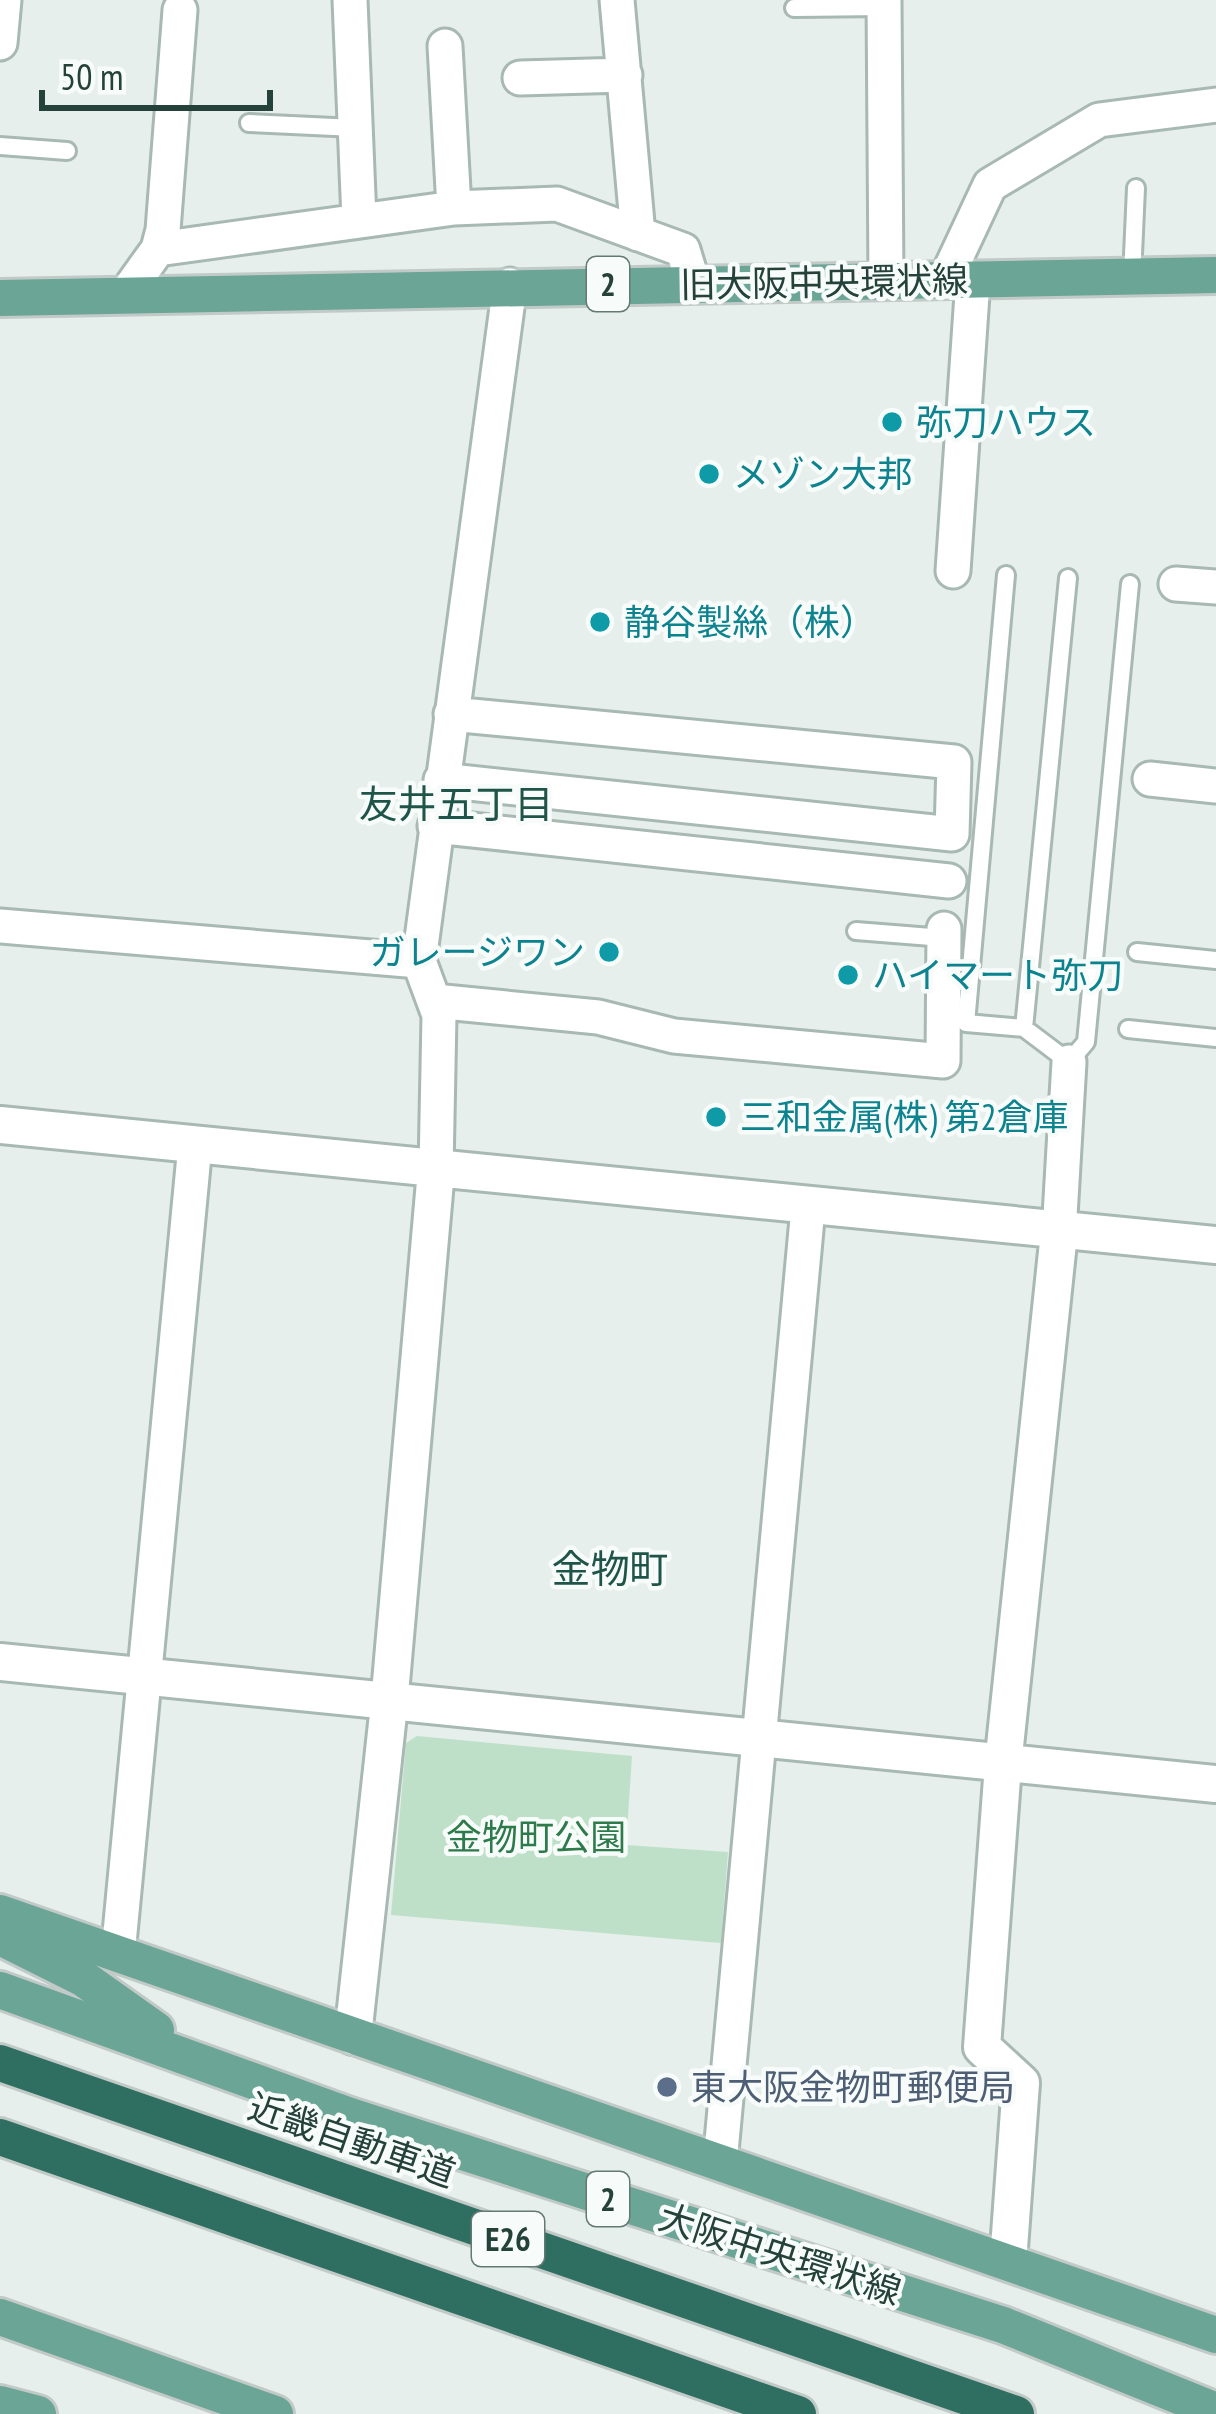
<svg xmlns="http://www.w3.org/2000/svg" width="1216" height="2414" font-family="'PT Sans Narrow','Noto Sans JP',sans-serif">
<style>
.green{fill:#bfe0c8}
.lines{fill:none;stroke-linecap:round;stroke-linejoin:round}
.service-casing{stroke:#a8b8b2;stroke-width:22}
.minor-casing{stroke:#a8b8b2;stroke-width:39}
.tertiary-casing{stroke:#a8b8b2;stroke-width:42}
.primary-casing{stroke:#c2cac8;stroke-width:42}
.motorway-casing{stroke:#c2cac8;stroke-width:42}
.service{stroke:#fff;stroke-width:16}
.minor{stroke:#fff;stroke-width:33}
.tertiary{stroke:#fff;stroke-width:36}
.primary{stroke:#6aa596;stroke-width:36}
.motorway{stroke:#2f6f62;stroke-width:36}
.culture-dot{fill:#0f9aa8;stroke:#f7fbf9;stroke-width:4.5}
.service-dot{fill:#5c6f8a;stroke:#f7fbf9;stroke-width:4.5}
.labels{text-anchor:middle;stroke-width:9;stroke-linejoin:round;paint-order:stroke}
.shield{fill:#f7fbf9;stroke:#637a73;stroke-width:3}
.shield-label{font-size:33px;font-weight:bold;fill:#24423a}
.street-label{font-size:36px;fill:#24423a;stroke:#f7fbf9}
.culture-label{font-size:36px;fill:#0d838f;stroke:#f7fbf9;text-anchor:start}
.park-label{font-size:36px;fill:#2d7a4b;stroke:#f7fbf9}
.service-label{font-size:36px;fill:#4e5e75;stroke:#f7fbf9;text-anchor:start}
.neighbourhood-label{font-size:39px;fill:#1f5548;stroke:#f7fbf9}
</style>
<rect width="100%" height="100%" fill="#e6efeb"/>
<!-- green -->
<path class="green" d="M417,1736L632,1756L626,1845L728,1852L721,1943L391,1915L406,1743Z"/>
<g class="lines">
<!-- service casing -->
<g class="service-casing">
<path id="service" d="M794,8L884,7
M249,123L355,128
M0,146L67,151
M1132,277L1136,188
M1006,575L966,1023L1024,1028L1068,578
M856,931L944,938
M1137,952L1216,960
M1024,1028L1069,1062L1086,1042L1130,584
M1128,1029L1216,1038"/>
</g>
<!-- minor casing -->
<g class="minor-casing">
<path id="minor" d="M350,0L359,220
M617,0L638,234
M884,0L886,281
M0,43L4,0
M445,46L454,208
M520,78L625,75
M158,249L454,208L557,204L683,250L693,283
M945,281L990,185L1099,120L1216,105
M125,295L158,249L163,230L180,10
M953,571L973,280
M1176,584L1216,587
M1150,779L1216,786
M441,780L952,834L954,762L451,714
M435,826L949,881
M0,926L419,961
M434,1001L598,1017L674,1036L943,1061L944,929
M436,1170L439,1015L419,961L510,285
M1059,1233L1069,1062
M118,1954L195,1145
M720,2163L808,1208"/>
</g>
<!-- tertiary casing -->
<g class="tertiary-casing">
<path id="tertiary" d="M0,1125L1216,1245
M0,1662L1216,1784
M353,2036L389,1705L436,1170
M1008,2262L1021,2083L982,2047L1003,1765L1059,1233"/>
</g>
<!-- primary casing -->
<g class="primary-casing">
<path id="primary" d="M0,298L1216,275
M0,1913L1216,2335
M0,1937L84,1979L156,2030
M0,1990L350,2116L1003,2325L1216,2411
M0,2317L275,2414
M0,2404L38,2414"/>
</g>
<!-- motorway casing -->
<g class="motorway-casing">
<path id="motorway" d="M0,2063L1016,2414
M0,2137L798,2414"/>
</g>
<!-- service -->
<use href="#service" class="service"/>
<!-- minor -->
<use href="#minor" class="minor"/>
<!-- tertiary -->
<use href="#tertiary" class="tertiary"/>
<!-- primary -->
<use href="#primary" class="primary"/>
<!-- motorway -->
<use href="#motorway" class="motorway"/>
</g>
<!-- markers -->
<g class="culture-dot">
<circle cx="892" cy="422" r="12"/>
<circle cx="709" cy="474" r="12"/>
<circle cx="600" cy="622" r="12"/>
<circle cx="609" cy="952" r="12"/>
<circle cx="848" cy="975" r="12"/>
<circle cx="716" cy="1117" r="12"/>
</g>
<circle class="service-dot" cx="667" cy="2087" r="12"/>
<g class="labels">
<!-- shield labels -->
<g class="shield">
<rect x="587" y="257" width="42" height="54" rx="9"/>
<rect x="587" y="2172" width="42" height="54" rx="9"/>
<rect x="472" y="2212" width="72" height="54" rx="9"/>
</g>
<g class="shield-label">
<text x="608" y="296">2</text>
<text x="608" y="2211">2</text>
<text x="508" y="2251">E26</text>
</g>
<!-- street labels -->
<g class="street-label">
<text transform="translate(824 282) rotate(-1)" y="13">旧大阪中央環状線</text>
<text transform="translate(352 2140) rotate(19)" y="13">近畿自動車道</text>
<text transform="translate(780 2254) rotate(18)" y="13">大阪中央環状線</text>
</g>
<!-- culture labels -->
<g class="culture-label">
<text x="916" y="435">弥刀ハウス</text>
<text x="733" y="487">メゾン大邦</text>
<text x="624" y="635">静谷製絲（株）</text>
<text x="585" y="965" text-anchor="end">ガレージワン</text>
<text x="872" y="988">ハイマート弥刀</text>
<text x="740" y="1130">三和金属(株) 第2倉庫</text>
</g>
<!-- park labels -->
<g class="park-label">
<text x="536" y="1850">金物町公園</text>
</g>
<!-- service labels -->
<g class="service-label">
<text x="691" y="2100">東大阪金物町郵便局</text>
</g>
<!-- neighbourhood labels -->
<g class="neighbourhood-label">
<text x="456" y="818">友井五丁目</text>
<text x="610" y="1583">金物町</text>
</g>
</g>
<!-- scale -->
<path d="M42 90v18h228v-18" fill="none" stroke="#24423a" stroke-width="6"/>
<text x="60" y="90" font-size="36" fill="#24423a" stroke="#f7fbf9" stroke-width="9" paint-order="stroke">50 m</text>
</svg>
